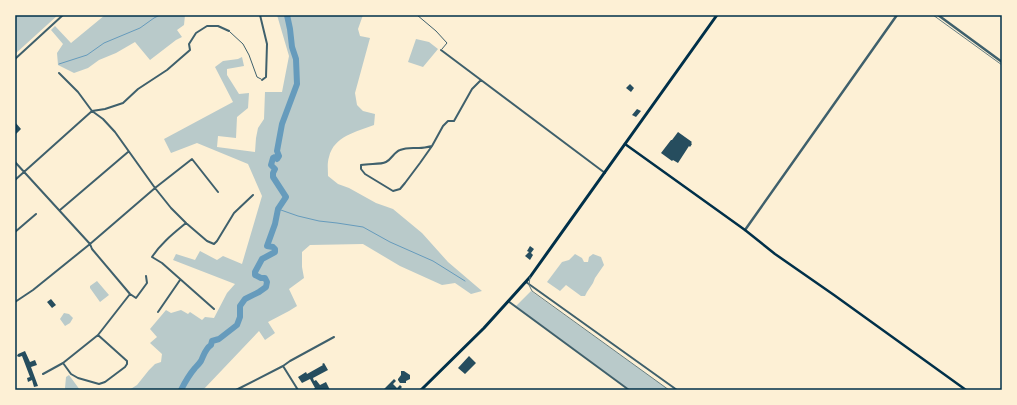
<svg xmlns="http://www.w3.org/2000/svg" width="1017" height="405" font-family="Bitter,serif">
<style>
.green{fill:#b9caca}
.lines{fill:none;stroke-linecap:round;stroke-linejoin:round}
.stream{stroke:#669bbc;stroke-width:1}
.river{stroke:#669bbc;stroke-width:6}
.building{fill:#264d5e}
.service{stroke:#3f606c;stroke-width:1}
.minor{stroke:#3f606c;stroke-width:2}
.tertiary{stroke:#3f606c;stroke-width:2.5}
.secondary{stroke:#003049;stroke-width:2.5}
.primary{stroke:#003049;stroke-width:3}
.tram{stroke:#657d81;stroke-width:1}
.neatline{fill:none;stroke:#003049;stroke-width:1.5}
</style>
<rect width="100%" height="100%" fill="#fdf0d5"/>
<!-- green -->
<path class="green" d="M15,15H58L15,54Z
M105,15H185L184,25L177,30L182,37L176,40L150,60L135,42L116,53L99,60L88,68L74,73L58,65L57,53L63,44L51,30L55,26L71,43Z
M277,15H311L315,16V15H363L358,29L360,36L370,38L355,93L357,105L363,111L375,114L374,125C356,132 334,136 329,157C327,163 328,170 328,176L338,184L349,188L376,203L393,209L422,233L448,262L482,291L471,294L455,283L442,285L400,266L363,244L310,245L302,252V267L304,278L289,289L297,306L289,311L268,322L275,333L265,340L259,331L203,390H129L137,385L149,370L155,364L161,362L162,354L150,343L157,337L150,329L166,310L171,313L181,310L188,314L190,312L202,320L205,317L214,318L227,293L235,284L173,260L176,254L195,260L200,251L217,260L223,256L242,264L262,196L248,164L197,143L171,153L164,139L233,102L215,67L223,61L238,59L242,57L244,66L227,69V75L239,94L249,93L248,108L237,117L236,138L218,136L217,147L255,152L256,138L258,128L264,119L265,92H282L289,56Z
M416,39L429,42L438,49L423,67L408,62Z
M575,254L582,258L584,262H588L589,257L593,254L601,257L604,265L595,278L593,283L587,292L585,296H581L566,285L560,291L547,282L562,262L569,260Z
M97,281L109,295L100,302L90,288V286Z
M531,291L669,390H630L516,306Z
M64,313L69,314L73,318L70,323L65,326L60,319Z
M69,375L80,390H66L65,388L66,377Z"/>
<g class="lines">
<!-- stream -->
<path class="stream" d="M59,64L87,55L104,43L140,28L154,18L160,15
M278,209L298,216L319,221L337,223L363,227L390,242L433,261L465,281"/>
<!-- river -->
<path class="river" d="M181,390C185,382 189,375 195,368C197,366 199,364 201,361C204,355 205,349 211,345L212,341L219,339L237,325L240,317V306L245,299L259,292L266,287L267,282L265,278H261L255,275V272L262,259L275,252V249L273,247L267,246L275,224L278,209L286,197L273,177V173L275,169L271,165L273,158L275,157L277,159L279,156L277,151L282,124L297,84L296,59L292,47L290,29L287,15"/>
</g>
<!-- building -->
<path class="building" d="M630,84L634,88L631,92L626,88Z
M637,109L641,111L636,117L632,115Z
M15,122L21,129L16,134L15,133Z
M678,132L692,142L691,143L692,144L690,147L689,146L678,163L673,160L672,161L661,153L671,140H672Z
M530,246L534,249L531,253L533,255L530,260L525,256L529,252L527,251Z
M51,299L56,305L52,308L47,302Z
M25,351L30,362L35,360L37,365L31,367L38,386L34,387L32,380L28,382L27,378L30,377L22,356L19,357L17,356L18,354Z
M469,356L476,363L465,374L458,368Z
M324,363L328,370L313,378L314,381L316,380L320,385L326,382L330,390H312L315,388L310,379L302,383L298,377L306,372L307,374L323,365L322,364Z
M401,371H404L410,375V379L406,381V383H400L398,380V379L401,375Z
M394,379L396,381L393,384L397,388L400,385L402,387L399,390H383Z"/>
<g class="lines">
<!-- service -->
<path class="service" d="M417,15L436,31L447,43L442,49
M230,32L243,44L249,55L257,77L261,79"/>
<!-- minor -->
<path class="minor" d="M260,15L267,44L266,77L262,80
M441,50L605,173
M15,59L63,15
M59,73L78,92L92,111L103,119L115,132L155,188L171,208L186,223L207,241L214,244L217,241L234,213L253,195
M432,146L420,163L405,183L400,189L393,191L365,174L361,169V165C369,163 380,165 386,162C392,159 394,152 400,150C407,147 413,148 419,148C424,148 428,147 432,146L443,126L448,121H454L472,89L481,80
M15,162L90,244L92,249L130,294L136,298L147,283L146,276
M15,180L92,111L105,109L123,103L138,89L167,70L190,50L189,44L196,33L207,26H218L229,31
M60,210L128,152
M186,223C174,233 161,243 152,257L162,263L214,309
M15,232L36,214
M526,282L677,390
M508,301L629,390
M15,302L33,290L90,244L155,188L192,159L218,192
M158,312L180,280
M63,363L71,374L78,378L99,384L105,382L125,367L127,364V361L98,335
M283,366L298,390
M43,374L63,363L98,335L130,294
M236,390L283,366L290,361L334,337"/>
<!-- tertiary -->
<path class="tertiary" d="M938,15L1002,62
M745,230L897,15"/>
<!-- secondary -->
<path class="secondary" d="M625,144L745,230L775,254L834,295L966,390"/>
<!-- primary -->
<path class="primary" d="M421,390L484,328L530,277L717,15"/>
<!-- tram -->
<path class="tram" d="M933,15L1002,65
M530,277L529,285L532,291L669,390"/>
</g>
<!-- border -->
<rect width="1017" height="405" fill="none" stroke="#fdf0d5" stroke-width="32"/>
<rect x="16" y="16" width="985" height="373" class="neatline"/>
</svg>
